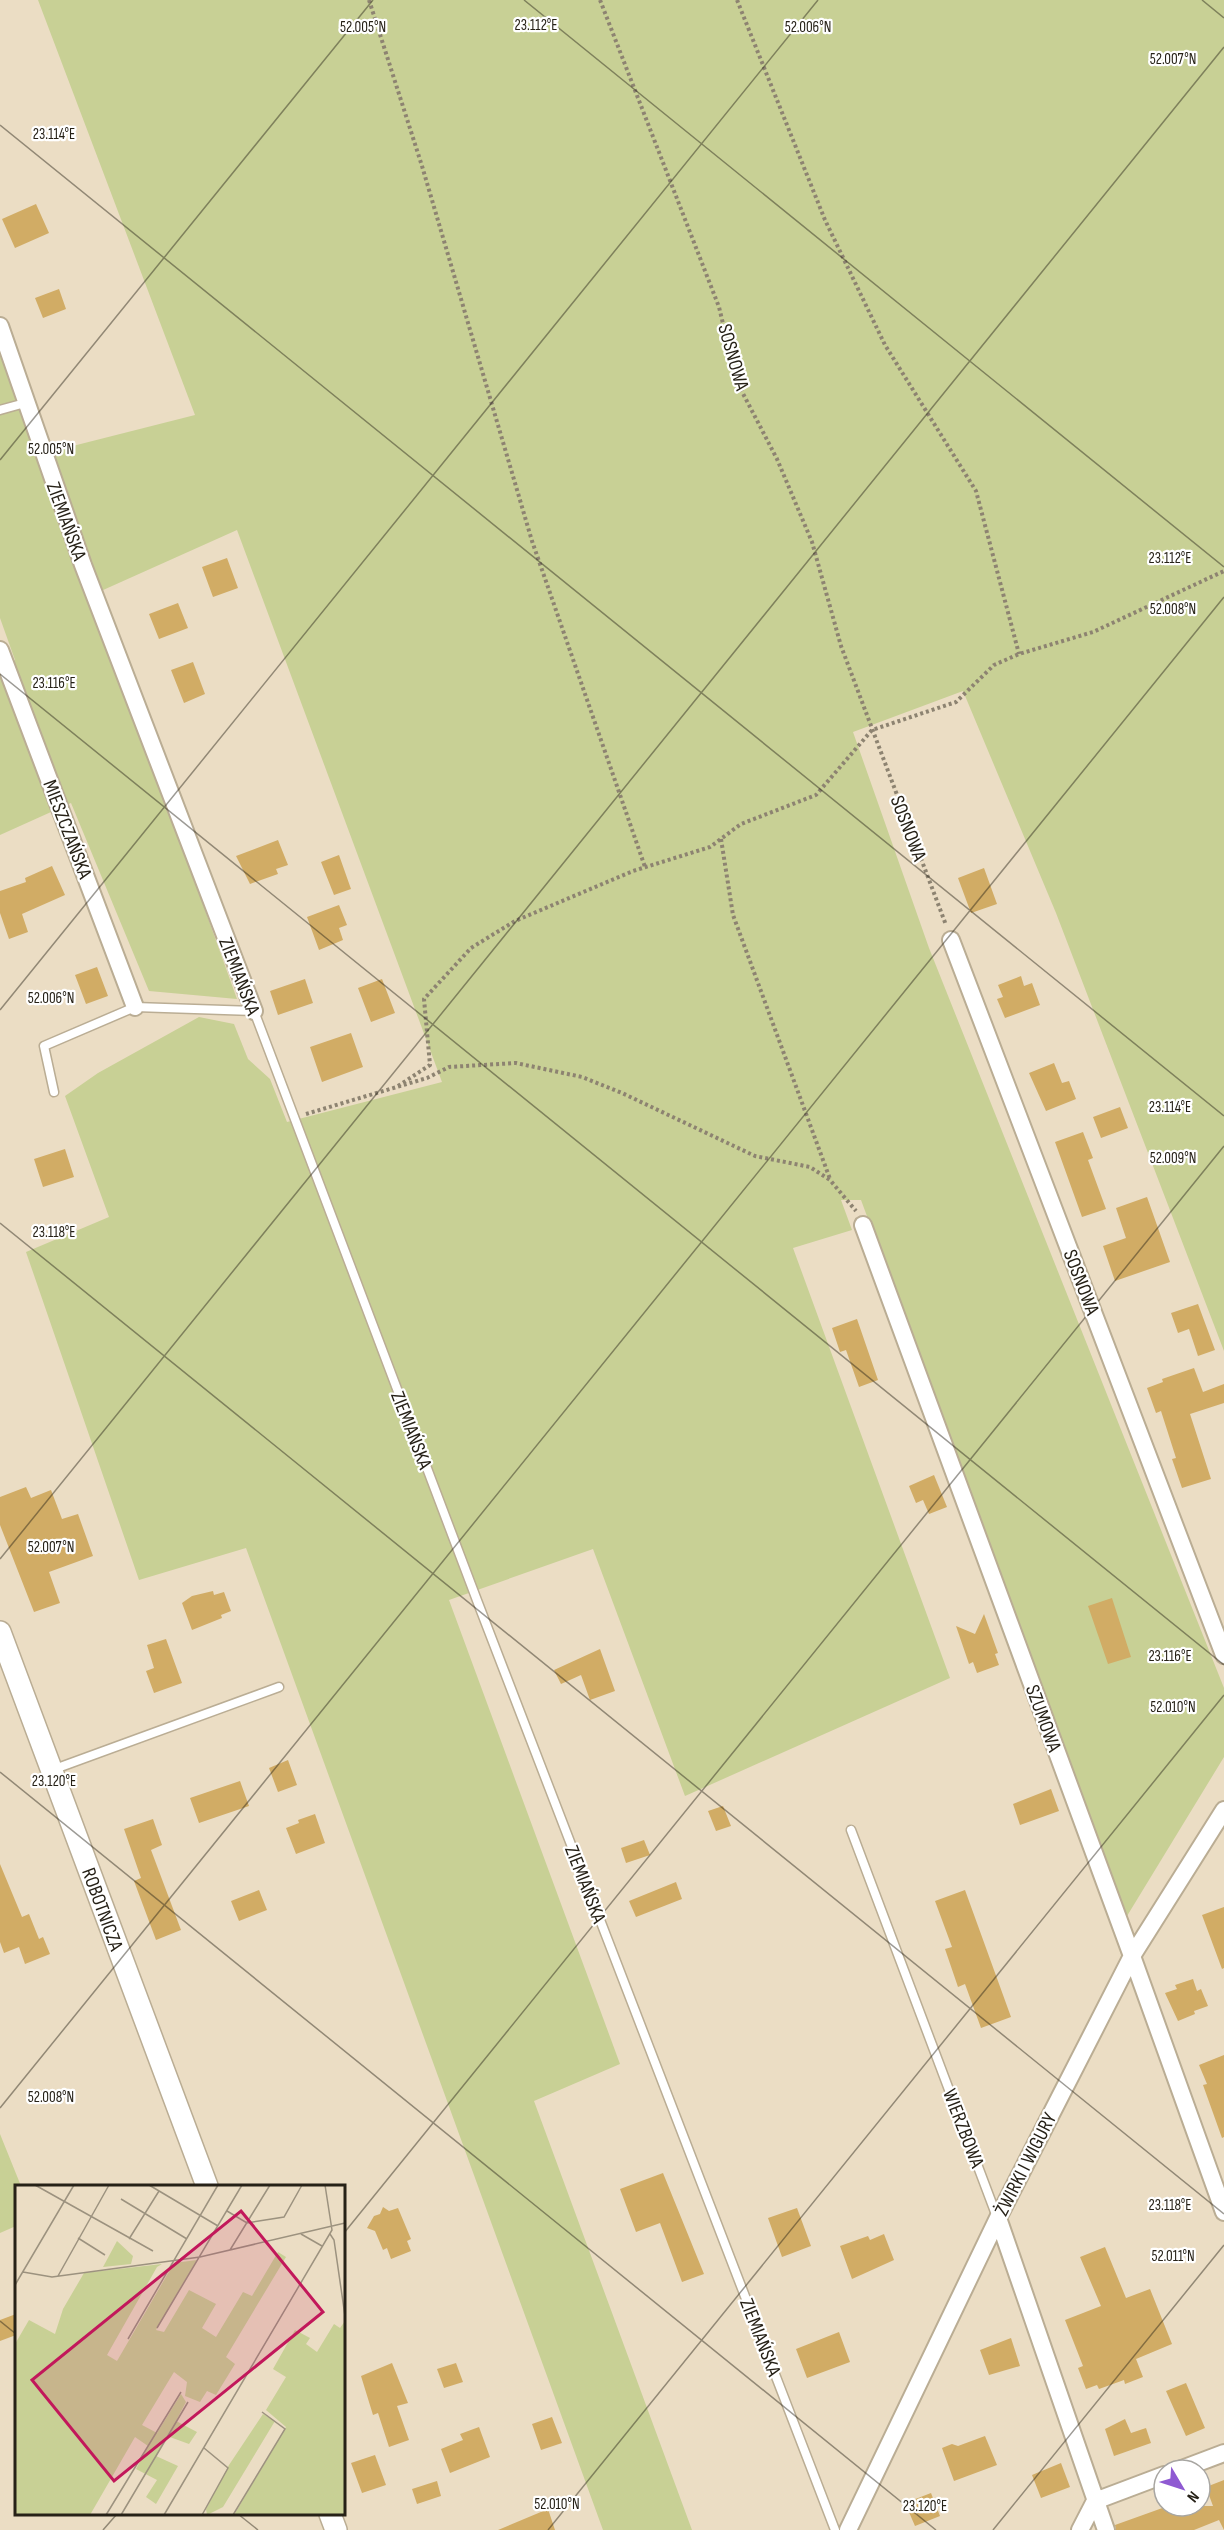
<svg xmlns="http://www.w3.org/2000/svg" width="1224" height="2530" font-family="'Sofia Sans Condensed',sans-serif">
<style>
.green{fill:#c8d095}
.building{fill:#d1ac65}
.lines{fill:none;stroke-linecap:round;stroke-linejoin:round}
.service-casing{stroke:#baad94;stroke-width:11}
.minor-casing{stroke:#baad94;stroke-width:20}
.tertiary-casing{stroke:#baad94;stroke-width:24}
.path{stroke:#8d8371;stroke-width:4;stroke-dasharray:3 3;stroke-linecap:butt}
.service{stroke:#fff;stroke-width:8}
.minor{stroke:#fff;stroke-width:16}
.tertiary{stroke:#fff;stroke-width:21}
.ticks{fill:none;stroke:#262117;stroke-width:1.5;stroke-opacity:0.45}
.labels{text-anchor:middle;stroke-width:4.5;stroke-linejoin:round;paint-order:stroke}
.street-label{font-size:20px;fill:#262117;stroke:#fff}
.inset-road{fill:none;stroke:#9c927f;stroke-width:1.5}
.view{fill:#c2185b;fill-opacity:0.15;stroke:#c2185b;stroke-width:3}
.inset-edge{fill:none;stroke:#262117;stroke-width:3}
.ticks-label{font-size:15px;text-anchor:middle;fill:#262117;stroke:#fff;stroke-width:4.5;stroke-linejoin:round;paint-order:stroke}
</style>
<rect width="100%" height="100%" fill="#ebddc4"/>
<!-- green -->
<path class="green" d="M38,0H1224V1351L1056,913L963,691L853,732L929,948L1224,1688V1757L1127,1916L861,1200H841L852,1230L793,1248L950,1678L685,1796L593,1549L449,1600L620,2064L534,2101L692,2530H603L246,1548L139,1580L26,1252L109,1217L65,1096L98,1073L199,1017L234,1024L248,1059L270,1079L287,1122L442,1082L237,530L92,595L237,999L149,991L71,803L0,835V669L15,660L0,618V347L13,383L53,451L195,415Z
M0,2134L21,2186H16V2226L0,2233Z"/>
<!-- building -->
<path class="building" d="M36,204L49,233L15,248L2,219Z
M59,289L66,309L43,318L35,298Z
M227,558L238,588L213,597L202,567Z
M178,603L188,628L159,639L149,614Z
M193,662L205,694L184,703L171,670Z
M278,840L288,865L276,869L278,874L250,884L236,856Z
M339,855L351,889L334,895L321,862Z
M52,866L65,895L22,914L28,932L9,939L0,913V891L26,882L25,878Z
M984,868L997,904L971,913L958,878Z
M339,905L347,925L339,928L343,940L319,950L307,917Z
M97,967L108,996L86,1004L75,975Z
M1021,976L1024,986L1032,983L1040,1005L1005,1018L997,999L1003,997L998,985Z
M305,979L313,1003L278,1015L270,991Z
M382,979L395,1013L371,1022L358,988Z
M351,1033L363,1067L322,1082L310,1047Z
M1054,1063L1062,1083L1069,1081L1076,1099L1046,1111L1029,1073Z
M1120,1107L1128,1128L1101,1138L1093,1117Z
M1083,1132L1093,1158L1088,1160L1106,1209L1082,1217L1055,1142Z
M65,1149L74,1177L43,1187L34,1159Z
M1147,1197L1170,1262L1115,1281L1103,1246L1126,1238L1116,1208Z
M1198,1304L1215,1350L1198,1356L1189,1329L1178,1333L1171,1313Z
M857,1319L878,1380L859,1387L846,1350L840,1352L832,1328Z
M1194,1368L1203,1392L1224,1384V1403L1190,1414L1211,1479L1182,1488L1172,1459L1176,1458L1161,1411L1156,1413L1147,1388L1163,1382L1162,1379Z
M934,1475L947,1507L929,1514L923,1500L916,1503L909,1486Z
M26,1487L31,1498L51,1490L62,1519L78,1514L93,1556L49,1572L60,1603L34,1612L0,1525V1497Z
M213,1591L214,1595L224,1592L231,1611L221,1615L222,1618L192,1630L182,1603L192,1596Z
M1112,1598L1131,1657L1108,1664L1088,1606Z
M984,1614L998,1653L995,1654L999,1665L977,1673L973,1662L969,1664L956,1626L975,1634Z
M166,1639L182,1683L154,1693L146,1671L154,1668L147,1645Z
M600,1649L615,1691L590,1700L581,1675L561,1684L554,1670Z
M288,1760L297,1785L278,1792L269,1768Z
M240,1781L249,1806L199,1823L190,1798Z
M1051,1789L1059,1811L1020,1825L1013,1804Z
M723,1806L731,1826L716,1831L708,1811Z
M315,1814L325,1843L296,1854L286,1828L299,1823L298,1820Z
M153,1819L162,1845L151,1850L181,1930L156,1940L134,1881L141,1878L124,1829Z
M644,1840L650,1855L626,1863L621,1848Z
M0,1864L22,1917L29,1914L39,1939L43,1937L50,1954L25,1964L19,1947L4,1953L0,1942Z
M676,1882L682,1899L636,1917L629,1901Z
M259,1890L267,1910L239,1921L231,1901Z
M965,1890L1011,2017L981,2028L965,1984L958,1987L945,1949L952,1947L935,1901Z
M1224,1907V1968L1222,1969L1202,1915Z
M1193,1979L1197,1991L1201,1989L1208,2006L1194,2011L1195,2014L1178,2021L1165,1993L1177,1989L1175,1985Z
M1224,2055V2137L1222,2138L1203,2085L1207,2084L1199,2065Z
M663,2173L704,2274L682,2282L660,2223L636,2232L620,2189Z
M383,2207L389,2211L398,2208L411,2239L407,2241L411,2251L391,2259L387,2248L383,2250L375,2231L367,2228L374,2216L380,2214Z
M797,2208L811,2246L782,2257L768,2218Z
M884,2234L894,2260L852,2279L840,2246L868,2236L870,2240Z
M1105,2247L1126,2298L1150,2289L1172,2344L1136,2359L1143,2377L1125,2384L1124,2380L1099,2389L1097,2385L1086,2389L1078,2368L1083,2366L1065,2320L1101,2306L1080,2257Z
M16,2314V2335L0,2341V2320Z
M839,2332L850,2362L807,2378L796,2349Z
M1011,2338L1020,2366L989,2375L980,2350Z
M392,2363L408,2403L397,2406L409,2440L389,2447L378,2413L373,2415L361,2376Z
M456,2363L463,2382L444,2388L437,2369Z
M1186,2383L1205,2428L1186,2436L1166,2391Z
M552,2417L562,2443L541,2450L532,2424Z
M1125,2419L1131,2433L1146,2428L1151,2443L1114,2456L1105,2429Z
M479,2427L490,2457L450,2473L441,2449L463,2440L460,2434Z
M985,2436L997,2465L954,2481L942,2448L952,2444L958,2446Z
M375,2455L386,2485L362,2493L351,2463Z
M1061,2463L1070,2487L1041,2498L1032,2475Z
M1224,2480V2530L1219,2520L1194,2530H1116L1115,2525L1168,2506H1213L1206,2487Z
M437,2481L441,2496L417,2504L412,2489Z
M931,2493L940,2516L915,2526L905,2503Z
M548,2509L555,2530H498Z"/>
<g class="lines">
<!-- service casing -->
<g class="service-casing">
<path id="service" d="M0,410L25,403
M54,1092L44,1046L135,1007L254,1011L478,1603L835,2530
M52,1770L279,1687
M851,1830L997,2217"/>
</g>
<!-- minor casing -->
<g class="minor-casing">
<path id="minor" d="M0,326L83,565L254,1011
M0,650L135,1007
M951,940L1224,1655
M863,1225L1132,1956L1224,2212
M998,2218L1106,2530
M1179,2470L1224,2453
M848,2530L998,2218L1132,1956L1224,1810
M1080,2530L1095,2501L1164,2475"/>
</g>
<!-- tertiary casing -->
<g class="tertiary-casing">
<path id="tertiary" d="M0,1632L207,2186
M330,2514L336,2530"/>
</g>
<!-- path -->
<path class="path" d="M369,0L422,166L532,541L645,867
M600,0L719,307L737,382L777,459L812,542L841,646L946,925
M737,0L825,220L885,345L976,491L1019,654
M721,839L733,915L830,1179
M398,1086L430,1065L424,999L471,948L515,921L633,871L710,847L741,824L816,795L872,730L956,702L994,665L1019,654L1093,632L1224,571
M306,1114L427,1078L449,1067L516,1063L582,1077L622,1093L755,1156L810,1167L830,1180L856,1211"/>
<!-- service -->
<use href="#service" class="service"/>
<!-- minor -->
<use href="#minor" class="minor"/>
<!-- tertiary -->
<use href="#tertiary" class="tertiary"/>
</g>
<!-- ticks -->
<path class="ticks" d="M524,0L1224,567M1202,0L1224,18M0,125L1224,1116M0,460L373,0M0,674L1224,1665M0,1010L818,0M0,1223L1224,2214M0,1559L1224,47M0,1772L936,2530M0,2108L1224,597M344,2233L1224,1146M0,2321L16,2334M238,2514L258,2530M103,2530L117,2514M548,2530L1224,1695M993,2530L1224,2245"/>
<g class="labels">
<!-- street labels -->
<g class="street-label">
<text transform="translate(734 357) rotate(74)" y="7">SOSNOWA</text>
<text transform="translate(67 521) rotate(70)" y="7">ZIEMIAŃSKA</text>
<text transform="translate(909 828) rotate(69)" y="7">SOSNOWA</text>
<text transform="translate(68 829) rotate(69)" y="7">MIESZCZAŃSKA</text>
<text transform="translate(240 976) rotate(69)" y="7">ZIEMIAŃSKA</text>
<text transform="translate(1082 1282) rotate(69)" y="7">SOSNOWA</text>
<text transform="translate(412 1430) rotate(69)" y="7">ZIEMIAŃSKA</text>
<text transform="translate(1044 1718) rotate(70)" y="7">SZUMOWA</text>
<text transform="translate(586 1884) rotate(69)" y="7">ZIEMIAŃSKA</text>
<text transform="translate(103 1909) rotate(70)" y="7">ROBOTNICZA</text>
<text transform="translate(964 2128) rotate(69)" y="7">WIERZBOWA</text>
<text transform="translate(1025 2164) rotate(-63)" y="7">ŻWIRKI I WIGURY</text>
<text transform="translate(761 2337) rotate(69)" y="7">ZIEMIAŃSKA</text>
</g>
</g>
<!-- overview -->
<g transform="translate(15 2185)">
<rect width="330" height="330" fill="#ebddc4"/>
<path d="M102,56L118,71L116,79L88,82ZM263,67L271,72L211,172L220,179L201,210L192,206L185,217L170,211L172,197L159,187L127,240L142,248L166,209L171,217L161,236L182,247L174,259L152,251L141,271L163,281L141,319L131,312L142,295L121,284L133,261L120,252L75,330H0V159L14,135L40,149L48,124L69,88L147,79L142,82L92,170L102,176L159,78L182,75L141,145L149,147L174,105L201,119L187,143L201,152L228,107L237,111ZM330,136V330H219L271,242L251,225L271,192L258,184L280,145L295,153L291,159L302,167L319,139L325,143ZM248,229L260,236L208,322L192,330L191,324L214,280Z" fill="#c8d095"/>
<path class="inset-road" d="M20,0L138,66M134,0L203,41M106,14L172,54M212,26L232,38L269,32L287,0M286,49L307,61M315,49L319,55L330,131M63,53L90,70M114,54L144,6M215,65L255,0M8,87L37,92L185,72L330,38M43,91L94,0M0,100L59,0M142,143L227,0M113,154L203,0M91,330L166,207M106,330L173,217M149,330L317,45L310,0M187,330L213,283L189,263M218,330L270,244L247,227"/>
<path class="view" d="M226,26L308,127L99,296L17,195Z"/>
<rect width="330" height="330" class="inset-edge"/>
</g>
<g class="ticks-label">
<text x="536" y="30">23.112°E</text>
<text x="363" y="32">52.005°N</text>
<text x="808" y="32">52.006°N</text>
<text x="1173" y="64">52.007°N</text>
<text x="54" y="139">23.114°E</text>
<text x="51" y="454">52.005°N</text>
<text x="1170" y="563">23.112°E</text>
<text x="1173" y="614">52.008°N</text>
<text x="54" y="688">23.116°E</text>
<text x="51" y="1003">52.006°N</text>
<text x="1170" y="1112">23.114°E</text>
<text x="1173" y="1163">52.009°N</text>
<text x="54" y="1237">23.118°E</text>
<text x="51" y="1552">52.007°N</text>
<text x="1170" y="1661">23.116°E</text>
<text x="1173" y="1712">52.010°N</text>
<text x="54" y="1786">23.120°E</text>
<text x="51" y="2102">52.008°N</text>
<text x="1170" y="2210">23.118°E</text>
<text x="1173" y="2261">52.011°N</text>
<text x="557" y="2509">52.010°N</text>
<text x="925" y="2511">23.120°E</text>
</g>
<!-- north arrow -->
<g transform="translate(1182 2488) rotate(129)"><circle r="28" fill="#ffffff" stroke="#a8a6a2" stroke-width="1.5"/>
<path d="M0-4.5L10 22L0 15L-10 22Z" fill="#8f5ad2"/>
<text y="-9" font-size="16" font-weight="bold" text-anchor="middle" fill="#262117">N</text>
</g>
</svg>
